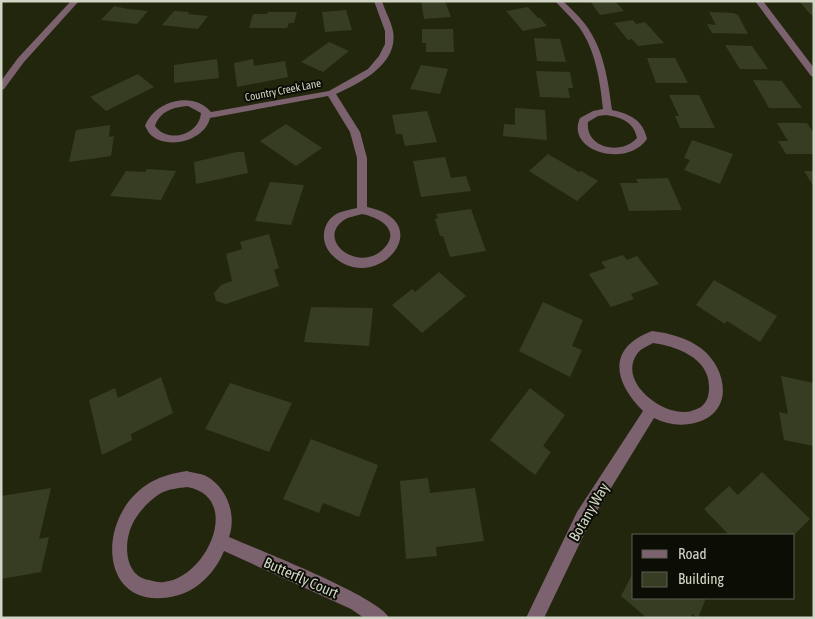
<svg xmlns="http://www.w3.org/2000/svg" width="815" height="619" font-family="'Asap Condensed',sans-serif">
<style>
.building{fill:#373d23}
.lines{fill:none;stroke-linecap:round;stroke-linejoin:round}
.minor{fill:#7c616f;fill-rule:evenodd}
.labels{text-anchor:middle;stroke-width:4;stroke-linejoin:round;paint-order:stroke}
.far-street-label{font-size:11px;fill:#d1d5c6;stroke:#0c0e05}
.near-street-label{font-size:15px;fill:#d1d5c6;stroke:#0c0e05}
</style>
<rect width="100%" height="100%" fill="#22260d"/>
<!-- building -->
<path class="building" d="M421,1H445L451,17L424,19Z
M590,1H615L624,11L600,15Z
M799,1H814V15H811Z
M114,6L128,9L148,11L137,24L101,20Z
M528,7L538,18H540L547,26L523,31L506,11Z
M346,10L352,30L325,32L322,12Z
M174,11L189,12L188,14L208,16L198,29L162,25Z
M268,12H297L294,23H289L287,28H249L253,14H267Z
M709,12L733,13L738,15L748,34L712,33L707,24L716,25Z
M633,20L636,24L645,22L664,43L638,46L632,39L628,40L614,23Z
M422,29H453L454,52H426V43H422Z
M534,38L560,39L566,62L537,61Z
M329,42L349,51L323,72L301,62Z
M725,45L752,46L768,69H740Z
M647,58H675L688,83H656Z
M217,59L219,78L174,83V65Z
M253,59L254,66L285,61L288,77L237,87L234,63Z
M421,65L448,69L440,94L410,89Z
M536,71L570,72L573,88H568L570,98L540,97Z
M138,74L154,87L106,111L90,97Z
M753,80L782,81L802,108H769Z
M669,95H699L715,128H680L675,116H679Z
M515,108L545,110L547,140L503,136L504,124L515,125Z
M427,111L437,142L405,146L402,134H396L392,115Z
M777,123H807L814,133V154H786L778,141H788Z
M286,124L322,148L296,166L260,141Z
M110,125L109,137L114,136L111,156L69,162L76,130Z
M692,140L733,154L720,184L684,170L690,160L684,158Z
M237,152H244L248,173L196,184L194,162Z
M548,154L579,172L581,171L598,181L577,201L529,171Z
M445,157L451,178L466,176L471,191L421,197L413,161Z
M147,169L176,171L161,200L110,196L126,171L145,172Z
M804,171H814V187Z
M668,178L682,210L629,211L620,183H638L636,179Z
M270,182L304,185L291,225L255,221Z
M471,209L486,251L450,257L443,236H440L435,219L438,218L436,214Z
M269,234L279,268L274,270L279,286L226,304L216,301L214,293L221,285L232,281L226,254L242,249L240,242Z
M623,255L627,260L637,256L659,284L631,294L634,299L611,307L589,274L606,268L601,262Z
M439,272L466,296L422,333L392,305L412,289L415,292Z
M714,280L777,316L760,342L727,321L725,324L696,305Z
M543,302L583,320L572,346L582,350L570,377L519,351Z
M311,307L373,308L369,346L304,342Z
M781,376L814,383V446L784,440L779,412L788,414Z
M161,377L173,413L131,434L132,440L102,455L89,400L115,388L118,398Z
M230,383L292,403L269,452L205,429Z
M530,388L565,415L543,446L551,452L535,475L490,440Z
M311,439L378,465L359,517L323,503L319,513L283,499Z
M762,472L810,519L794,535H729L704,509L729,486L738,495Z
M428,478L430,493L475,488L484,541L436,547L437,556L406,559L400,481Z
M51,488L39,539L49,537L41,572L1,579V496Z
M634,571V598H706L698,618L692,614L691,618H647L621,596Z"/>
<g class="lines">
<!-- minor -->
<path class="minor" d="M71,1H79L24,62L4,89L1,90V81L18,58Z
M374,1H382C385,11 391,21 393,31C399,64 360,83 336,94L360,132L367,158V207C441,222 375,298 332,255C319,242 322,221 338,213C344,211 351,209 357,208V158L350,132L328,96L210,118C205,140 170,150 152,136C149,134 147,129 145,126C154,101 193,90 211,112L329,91L368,69L379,56L385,44V31ZM188,106L201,113C199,135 168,144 155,126C160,111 174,107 188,106ZM362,214C377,217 400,228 386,246C362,276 314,241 344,220C348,217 356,216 362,214Z
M555,1H563C571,9 579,16 585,24C604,49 608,80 612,110C630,114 643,120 647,139C626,169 565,151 580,118L593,111L603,109C600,81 596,51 579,27C572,18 563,10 555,1ZM606,115C621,117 634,122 637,138C621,156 585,148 588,122L598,116Z
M755,1H763L814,68V77L811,76Z
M652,331C669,333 688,338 702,349C727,369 734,411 698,422C682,427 669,425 654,418L589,524L544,618H526L577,512L643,411C613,381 607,348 652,331ZM653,343C676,346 709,358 709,386C709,395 708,401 701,407C696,409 691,412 686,412C660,414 618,381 637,354C640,349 648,346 653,343Z
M187,471C193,473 200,473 206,476C227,487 237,515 229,537C256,549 380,597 389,618H364L351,609L224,551C216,571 199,589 179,595C98,618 93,515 151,482C162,476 174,473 187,471ZM187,487C243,497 207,578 164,582C159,583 154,581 149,580C124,576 123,542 133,523C139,511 150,500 161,493C169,489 179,488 187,487Z"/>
</g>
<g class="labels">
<!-- far-street labels -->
<g class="far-street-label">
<text transform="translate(283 90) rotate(-11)" y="4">Country Creek Lane</text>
</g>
<!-- near-street labels -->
<g class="near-street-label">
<text transform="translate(589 512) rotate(-60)" y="5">Botany Way</text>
<text transform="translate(301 578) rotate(24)" y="5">Butterfly Court</text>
</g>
</g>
<!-- border -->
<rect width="815" height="619" fill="none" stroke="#d1d5c6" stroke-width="5"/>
<!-- legend -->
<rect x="632" y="534" width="162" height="65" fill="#0c0e05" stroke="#5b5e52"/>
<rect x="642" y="550" width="25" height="8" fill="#7c616f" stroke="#5b5e52"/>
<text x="678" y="559" font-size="15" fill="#d1d5c6">Road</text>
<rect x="642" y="572" width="25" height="15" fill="#373d23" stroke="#5b5e52"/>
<text x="678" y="584" font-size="15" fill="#d1d5c6">Building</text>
</svg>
